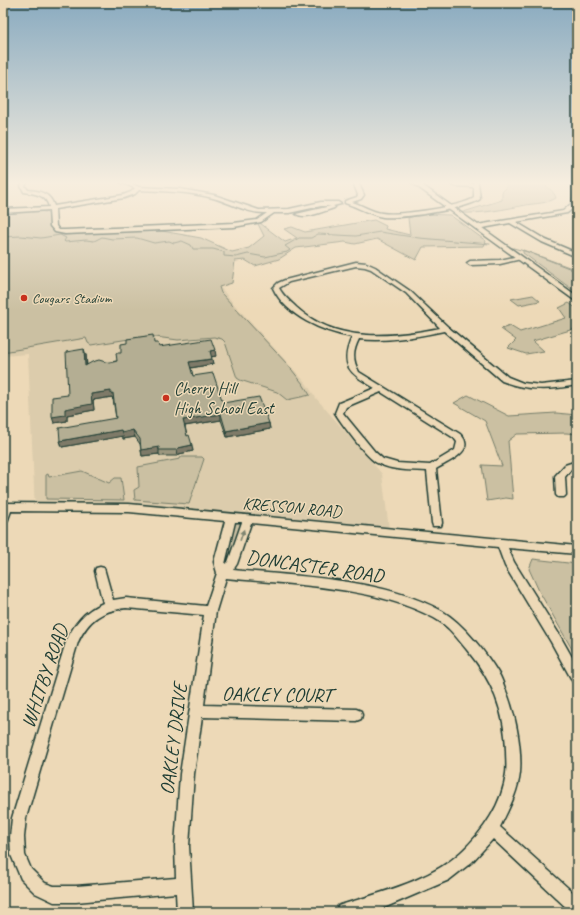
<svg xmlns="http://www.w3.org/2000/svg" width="580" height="915" font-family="Caveat,sans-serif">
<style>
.built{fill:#dcccac}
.green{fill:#cbc0a2;stroke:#757e6b}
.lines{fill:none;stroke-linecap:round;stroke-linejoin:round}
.stream-far1{stroke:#6b7765;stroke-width:1}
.stream{stroke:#6b7765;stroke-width:1.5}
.minor-casing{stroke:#1f3d34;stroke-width:3}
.major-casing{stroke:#1f3d34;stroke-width:3}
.minor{fill:#edd9b7;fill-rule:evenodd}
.major{fill:#edd9b7;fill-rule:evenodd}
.wall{fill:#9b967e;stroke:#1f3d34}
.shaded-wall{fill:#7e7a67;stroke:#1f3d34}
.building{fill:#b4ae93;stroke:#1f3d34}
.oneway{fill:#7c836f}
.poi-dot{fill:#c8321e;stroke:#edd9b7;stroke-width:1.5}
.labels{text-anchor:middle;stroke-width:3;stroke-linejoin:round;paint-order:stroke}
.far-poi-label{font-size:14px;fill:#1f3d34;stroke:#edd9b7;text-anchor:start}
.poi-label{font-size:17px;fill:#1f3d34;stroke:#edd9b7;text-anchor:start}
.street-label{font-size:17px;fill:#1f3d34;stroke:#edd9b7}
.near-street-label{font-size:20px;fill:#1f3d34;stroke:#edd9b7}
</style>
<rect width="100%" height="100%" fill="#edd9b7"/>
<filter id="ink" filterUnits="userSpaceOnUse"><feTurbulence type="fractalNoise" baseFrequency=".025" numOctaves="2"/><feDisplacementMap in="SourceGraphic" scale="8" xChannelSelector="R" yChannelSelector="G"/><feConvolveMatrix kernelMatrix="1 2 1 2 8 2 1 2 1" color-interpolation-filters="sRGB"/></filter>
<g filter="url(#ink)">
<!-- built -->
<path class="built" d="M3,242L211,275L233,303L306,383L316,398L382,474L389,529L384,536L128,512L35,511L28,354L3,356Z"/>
<!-- green -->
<path class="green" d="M505,182H539C546,185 554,191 556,198C546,204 537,203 526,205C505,209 482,214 460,213L502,200V192L507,187Z
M37,211L47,212L61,235L123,230L162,231L201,238L232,252L249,248L264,236L256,220L285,242L297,238L284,229L292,227L305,232L374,220L386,226L385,229L410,235L408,218L422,214L450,215L486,241L484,246L423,247L416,260L377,239L355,244L345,242L296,248L279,259L255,266L245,260L235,261L232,283L219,287L221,293L288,365L303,384L310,395L287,400L277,392L240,380L237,378L225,342L222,339L214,337L178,340L148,336L91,345L88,343L86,338L3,352V212Z
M523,250L577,270V293L523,253Z
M533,295L540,301L519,305L511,299Z
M569,303L577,309V328L533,341L544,351L526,354L508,348L516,340L501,329L510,326L520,332L566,318L559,308Z
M468,395L509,416L556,413L577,415V434L566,433L517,434L508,441L513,499L506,498L487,501L482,465L502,466L485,421L454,403Z
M181,457H202L204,459L189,504L135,500L134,490L139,487L138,467L180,459Z
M82,471L109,483L115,478H121L124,500L46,499V475L48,474L49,477Z
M231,517L248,519L232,564L222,573Z
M533,559L577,564V658L539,591L529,569Z"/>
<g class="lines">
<!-- stream-far1 -->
<path class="stream-far1" d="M3,237L21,236L41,238L60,235L66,238L64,241L65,242L86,240L94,241L102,237L112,239L137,238L154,243L169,241L174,243L182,241L191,245L193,249H213L224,252V256L236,257L248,254L265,257L287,252L290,250L285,246L299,238H311L318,234L356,236L380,232L419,238L490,244
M506,246L528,252L574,270"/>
<!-- stream -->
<path class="stream" d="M571,269L577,271"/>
<!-- minor casing -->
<g class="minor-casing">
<path id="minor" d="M22,182H27L25,186L28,190C40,191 50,193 54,206L123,195L131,192L135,188L120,182H127L139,187L180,189L214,195L259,210L289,209L321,202H338L341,204L333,206L335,207L334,208C324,211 306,220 296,214L331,206H321L289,213H274L261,222L234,227L65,234L55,232L50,226L49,210L3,213V209L49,207C46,194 35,194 24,192L21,186ZM139,190C164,191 189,192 213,198C231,203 248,214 267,213L257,220L234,223L65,230H59L56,226L55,209L124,198L135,194Z
M353,182H358L364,195L361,199L352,202C362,205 372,212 382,213C398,216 460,207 474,198V187L455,186L446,182L474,184V182H478L480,199C468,209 399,219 383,217C370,215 358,207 345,203V201L357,197L358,195Z
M572,182H577V184Z
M577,190V205L567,213L516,222L546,240L577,253V257L542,242L510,223L477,229L474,227L477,225L563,211L572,203L574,192Z
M519,256L522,258L521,259L500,264L470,265L467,263L470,261L500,260Z
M356,262L366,263L375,267L410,291L448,327L508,377L523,383L541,385L577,381V385C551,390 527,391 502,381L444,331C415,337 388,342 359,339C353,351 352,359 359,372L460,434C462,436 465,439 465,442C469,454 444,464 436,469L442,523L441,526H433L432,523L427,471C411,470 392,471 377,463C367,458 342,424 335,413L339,403L375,388C352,374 338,368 352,337C323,332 286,316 273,288L278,283L285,280ZM356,266L365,267L371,269L406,293L440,328C391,338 335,343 296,307C290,301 283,296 279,288L289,282ZM381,392L454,438L457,442L455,450L430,465L397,463L383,459L375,452L343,413L346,407Z
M577,461V467L571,469L565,477L566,495L564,497H558L556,495L555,476L565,465Z
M3,503L129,504L577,546V554L508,548L514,562L559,634L577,666V684L573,682L551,642L505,566L498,547L251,523L237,564L233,570C300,577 382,578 442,611C463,623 488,655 500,676C503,682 505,689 508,696C516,718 522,749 520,773C518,792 508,810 500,827L577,896V912H571L493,839L472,862L449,880L386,907L369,912H336L338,906L344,904C383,892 431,880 461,852C483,832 503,803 506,773C507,766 506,758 506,751C505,711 492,680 467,650C457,638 448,625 434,618C375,586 292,585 226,578L216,611L204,705L356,709L361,711L362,715L361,719L356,721L202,717L194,774L189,846L193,912H177L176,893L76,902H54L35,893L21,879L11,855L10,837L12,818L66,642C74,624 84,611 103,603L95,571L96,568L100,567L104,568L113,600L126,598L206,606L217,573L214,562L225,521L129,512L11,511L7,522L3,523ZM235,522H242L228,562L225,564ZM126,608L204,615L180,774L175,846L176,878L76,886H54L45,883L31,869L25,855L24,837L26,818L78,642C89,619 101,611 126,608Z"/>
</g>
<!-- major casing -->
<g class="major-casing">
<path id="major" d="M411,182H418L577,296V302Z"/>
</g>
<!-- minor -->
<use href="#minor" class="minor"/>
<!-- major -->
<use href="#major" class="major"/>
</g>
<!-- wall -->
<path class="wall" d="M154,343L159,347L216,356L211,357L213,364L191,368L193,376L223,403L269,423L270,429L227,437L221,420L185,426L187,436L193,451L179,454L178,456H160L159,454L142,456L140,444L135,437L123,439V436L62,447L116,418L113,399V400L112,397L93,400L94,410L67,415V421L54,423L68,395L86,355L87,365L117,361L121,353Z"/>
<!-- shaded-wall -->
<path class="shaded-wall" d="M84,349L86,355L87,372L85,366Z
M215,350L216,356L210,357V351Z
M212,359L213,364L190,368L189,362Z
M111,391L113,393L114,399L113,400L112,397L93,400L94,410L67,415V421L54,423L52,417L91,394Z
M221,414V420L184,426L183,420Z
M269,423L270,429L227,437L226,431Z
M121,430H133L135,437L123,439V436L62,447L60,441Z
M192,445L193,451L179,454L178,456L177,450L178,448Z
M159,447V454L142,456L141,450Z"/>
<!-- building -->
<path class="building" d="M153,335L154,343H158L159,347L211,339L215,350L210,351L212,359L189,362L193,376L213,373L223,403L259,397L269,423L226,431L221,414L183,420L187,436L189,435L192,445L178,448L177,450H159V447L141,450L140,439L133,430L122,433L121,430L60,441L59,428L116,418L113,393L111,394V391L91,394L92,404L65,409V415L52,417V397L68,395L66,352L84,349L85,366L92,362L99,360L109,363L117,361L116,353H121V344L127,343V339Z"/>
<!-- one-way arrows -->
<defs><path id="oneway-solid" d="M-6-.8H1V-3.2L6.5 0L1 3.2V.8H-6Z"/></defs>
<use class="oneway" href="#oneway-solid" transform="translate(242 535) rotate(-71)"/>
</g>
<!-- sky -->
<linearGradient id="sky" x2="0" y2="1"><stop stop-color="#8aabc0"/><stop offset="0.59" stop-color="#f7eedf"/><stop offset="1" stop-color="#f7eedf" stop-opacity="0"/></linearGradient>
<rect width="580" height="310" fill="url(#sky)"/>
<!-- markers -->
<g class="poi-dot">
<circle cx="24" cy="298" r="4"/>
<circle cx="166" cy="398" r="4"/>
</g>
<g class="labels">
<!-- far-poi labels -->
<g class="far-poi-label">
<text x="32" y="303">Cougars Stadium</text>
</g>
<!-- poi labels -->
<g class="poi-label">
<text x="174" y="394">Cherry Hill<tspan x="174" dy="20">High School East</tspan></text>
</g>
<!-- street labels -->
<g class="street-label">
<text transform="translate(292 507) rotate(5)" y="6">KRESSON ROAD</text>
</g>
<!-- near-street labels -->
<g class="near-street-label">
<text transform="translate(315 566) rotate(8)" y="7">DONCASTER ROAD</text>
<text transform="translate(44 676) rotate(-71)" y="7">WHITBY ROAD</text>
<text transform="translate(277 694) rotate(1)" y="7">OAKLEY COURT</text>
<text transform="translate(173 739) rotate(-83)" y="7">OAKLEY DRIVE</text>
</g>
</g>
<!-- margin -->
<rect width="580" height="915" fill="none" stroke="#edd9b7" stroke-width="16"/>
<rect x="8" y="8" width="564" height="899" fill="none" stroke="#1f3d34" stroke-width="1.5" filter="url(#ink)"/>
</svg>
